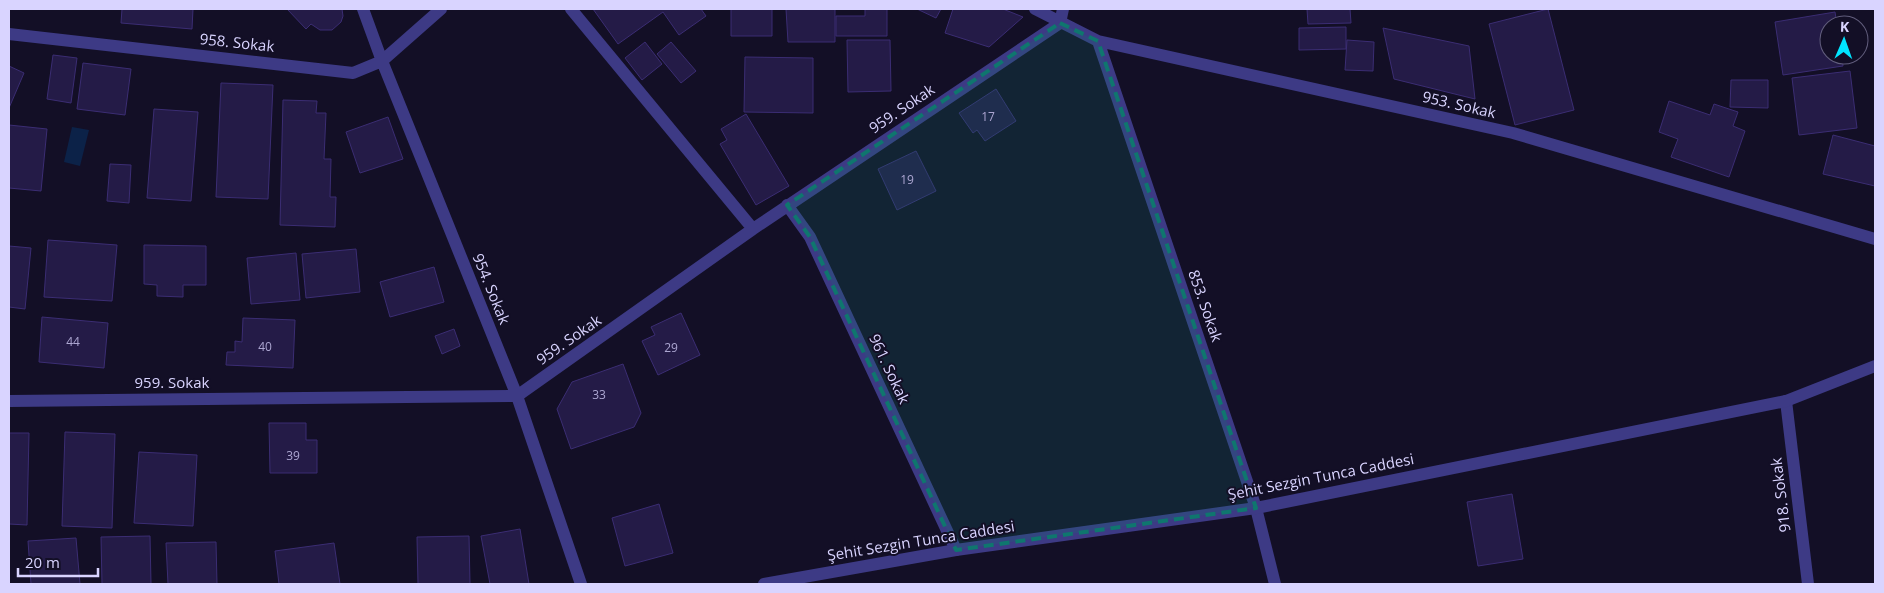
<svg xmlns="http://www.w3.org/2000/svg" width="1884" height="593" font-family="'Open Sans',sans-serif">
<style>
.water{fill:#0c2248}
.building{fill:#241b47;stroke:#3b2d73}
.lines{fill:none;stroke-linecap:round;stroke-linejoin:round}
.minor{stroke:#3d3a85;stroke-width:12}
.tertiary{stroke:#3d3a85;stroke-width:12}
.marked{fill:#0f766e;fill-opacity:0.2;stroke:#0f766e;stroke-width:4;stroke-dasharray:10 6;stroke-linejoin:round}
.labels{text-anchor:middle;stroke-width:4;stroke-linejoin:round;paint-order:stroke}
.number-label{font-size:12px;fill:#aca6d1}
.street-label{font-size:15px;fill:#d9d4ff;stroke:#130f26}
</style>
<rect width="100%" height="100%" fill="#130f26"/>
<!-- water -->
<path class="water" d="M72,127L89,130L80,166L64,162Z"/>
<!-- building -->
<path class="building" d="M122,9H193L192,29L121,23Z
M287,9H342L343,16L341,22L332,30H320L311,24L306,29Z
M593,9H701L706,16L679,35L663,12L618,44Z
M731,9H772V36H731Z
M786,9H835V42H788Z
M865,9H887V36H836V16H865Z
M917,9H941L936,18Z
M953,9H1003L1023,17L989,47L945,33Z
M1307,9H1350L1351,23L1308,24Z
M1548,9L1574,110L1515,125L1489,24Z
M1835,12L1837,25H1829V55H1842L1843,66L1783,75L1775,22Z
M1346,27V49L1299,50V28Z
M1383,28L1469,46L1475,99L1394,79Z
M847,40H890L891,91L848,92Z
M1347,40L1374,42L1373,71L1345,70Z
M645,42L662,64L642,80L625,58Z
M671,42L696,71L681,83L657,54Z
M53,55L77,58L71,103L47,99Z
M745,57L813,58V113L744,112Z
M83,63L131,69L125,115L77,109Z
M9,66L24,73L9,108Z
M1850,71L1857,128L1799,135L1792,78Z
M1731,80H1768V108L1730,107Z
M221,83L273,85L268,199L216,197Z
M996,89L1016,121L985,141L977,130L973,133L959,113Z
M283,100L317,101L316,113H326L324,159H331L330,197H336L335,227L280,225Z
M1669,101L1710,115L1714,104L1738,112L1733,126L1745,131L1729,177L1671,157L1678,139L1659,132Z
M154,109L198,112L191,201L147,198Z
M746,114L789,186L756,205L720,144L727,140L721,129Z
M388,117L403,159L360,173L346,132Z
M9,125L47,129L41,191L9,188Z
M1833,135L1875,146V186L1823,174Z
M916,151L936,191L897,210L878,169Z
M110,164L131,165L129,203L107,201Z
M48,240L117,245L112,301L44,297Z
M144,245L206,246V285H183V297L157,296V285L144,284Z
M9,246L31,248L25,309L9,307Z
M356,249L360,292L306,298L302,254Z
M296,253L300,300L251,304L247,258Z
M434,267L444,302L390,317L380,282Z
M681,313L700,355L658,375L642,341L655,335L651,327Z
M42,317L108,323L104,368L39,362Z
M243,318L295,320L293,368L226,365L227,352H235V341L242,342Z
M454,329L460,346L442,354L435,336Z
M623,364L641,413L634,427L571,449L557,409L572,382Z
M269,423H306V440H317V473H270Z
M65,432L115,434L112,528L62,526Z
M9,433H29L27,525L9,524Z
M139,452L197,455L193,526L134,523Z
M1512,494L1523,559L1478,566L1467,502Z
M659,504L673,553L625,566L612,518Z
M520,529L529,584H490L481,536Z
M150,536L151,584H102L101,537Z
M469,536L470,584H418L417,537Z
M76,538L80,584H31L28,541Z
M216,542L217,584H168L166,543Z
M334,543L340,584H279L275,551Z"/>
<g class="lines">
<!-- minor -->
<path class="minor" d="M363,9L382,61L517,396L581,584
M571,9L753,229
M1035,9L1098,41L1513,133L1875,239
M9,34L353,73L382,61L441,9
M1098,41L1256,508L1275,584
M787,205L810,237L956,550
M9,401L517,396L753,229L1060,23L1063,9
M1786,401L1808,584"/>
<!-- tertiary -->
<path class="tertiary" d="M764,584L956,550L1256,508L1786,401L1875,366"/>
</g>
<!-- marked area -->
<path class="marked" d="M1060,23L1098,41L1256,508L956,550L810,237L787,205Z"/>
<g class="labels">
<!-- number labels -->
<g class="number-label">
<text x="988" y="121">17</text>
<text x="907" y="184">19</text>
<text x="73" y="346">44</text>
<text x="265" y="351">40</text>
<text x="671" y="352">29</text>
<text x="599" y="399">33</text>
<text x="293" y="460">39</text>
</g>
<!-- street labels -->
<g class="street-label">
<text transform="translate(237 43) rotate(6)" y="5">958. Sokak</text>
<text transform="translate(1459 105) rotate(13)" y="5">953. Sokak</text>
<text transform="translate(902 109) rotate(-34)" y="5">959. Sokak</text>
<text transform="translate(491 289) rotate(68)" y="5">954. Sokak</text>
<text transform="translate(1205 306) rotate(71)" y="5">853. Sokak</text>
<text transform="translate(569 340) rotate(-35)" y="5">959. Sokak</text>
<text transform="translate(889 369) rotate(65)" y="5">961. Sokak</text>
<text x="172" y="388">959. Sokak</text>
<text transform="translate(1321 477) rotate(-11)" y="5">Şehit Sezgin Tunca Caddesi</text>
<text transform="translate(1781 495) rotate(-97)" y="5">918. Sokak</text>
<text transform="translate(921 541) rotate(-9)" y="5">Şehit Sezgin Tunca Caddesi</text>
</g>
</g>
<!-- border -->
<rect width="1884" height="593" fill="none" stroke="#d9d4ff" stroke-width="20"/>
<!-- north arrow -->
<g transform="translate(1844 40) rotate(2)"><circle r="24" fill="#130f26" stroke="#625e7d"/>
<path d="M0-4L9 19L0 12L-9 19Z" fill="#00e5ff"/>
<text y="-8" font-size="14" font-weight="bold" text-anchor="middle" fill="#d9d4ff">K</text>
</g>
<!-- scale -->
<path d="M18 568v8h80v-8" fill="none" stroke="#d9d4ff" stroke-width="2.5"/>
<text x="25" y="568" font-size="15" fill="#d9d4ff" stroke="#130f26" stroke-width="4" paint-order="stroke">20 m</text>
</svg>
